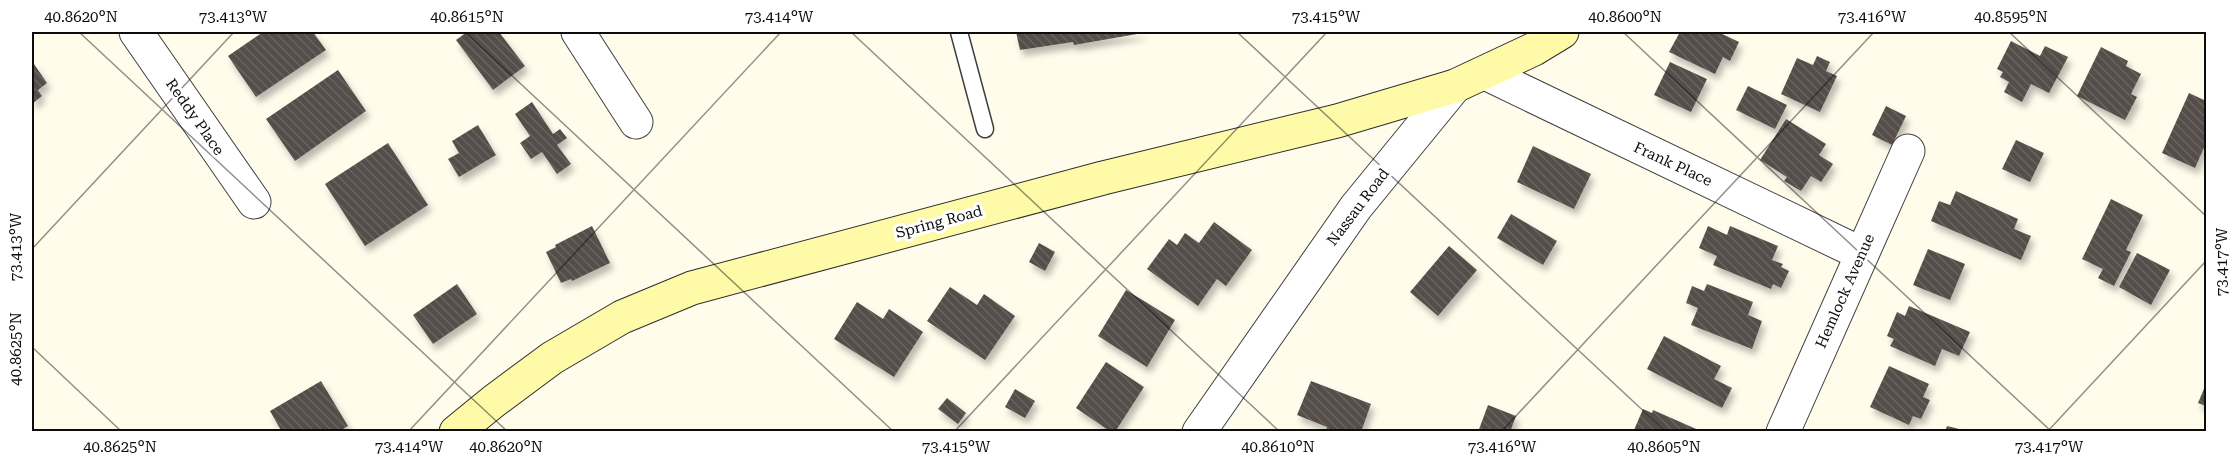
<svg xmlns="http://www.w3.org/2000/svg" width="2238" height="463" font-family="'Roboto Serif',serif">
<style>
.building{fill:url(#building-back-hatch);filter:url(#shadow)}
.lines{fill:none;stroke-linecap:round;stroke-linejoin:round}
.lane-casing{stroke:#3f3f3f;stroke-width:19}
.street-casing{stroke:#3f3f3f;stroke-width:35}
.secondary-casing{stroke:#2e2e2e;stroke-width:35}
.lane{stroke:#fff;stroke-width:16}
.street{stroke:#fff;stroke-width:33}
.secondary{stroke:#fefaa7;stroke-width:33}
.ticks{fill:none;stroke:#0c0c0c;stroke-width:1.5;stroke-opacity:0.45}
.labels{text-anchor:middle;stroke-width:6;stroke-linejoin:round;paint-order:stroke}
.street-label{font-size:15px;fill:#0c0c0c;stroke:#fff}
.neatline{fill:none;stroke:#0c0c0c;stroke-width:2}
.ticks-label{font-size:15px;text-anchor:middle;fill:#0c0c0c}
</style>
<defs>
<pattern id="building-back-hatch" width="6" height="6" patternUnits="userSpaceOnUse" patternTransform="scale(1.5)"><rect width="6" height="6" fill="#554e49"/><path d="M-1 5l2 2M0 0l6 6M5-1l2 2" fill="none" stroke="#68635f"/></pattern>
<filter id="shadow"><feDropShadow dx="3.5" dy="6" stdDeviation="3" flood-color="#0004"/></filter>
</defs>
<rect width="100%" height="100%" fill="#fffcec"/>
<!-- building -->
<path class="building" d="M263,32H313L326,50L256,97L228,56Z
M467,32H499L525,66L493,90L456,40Z
M1016,32H1143V33L1074,45L1073,42L1020,50Z
M1680,32H1718L1739,42L1730,61L1723,57L1715,74L1669,52Z
M2011,41L2040,56L2045,46L2068,57L2049,93L2031,84L2022,102L2004,92L2009,82L2000,77L2003,72L1997,69Z
M2101,47L2128,61L2126,66L2141,74L2131,94L2137,97L2125,120L2077,96Z
M1817,56L1830,62L1826,71L1837,76L1820,112L1781,94L1797,58L1813,65Z
M1670,62L1707,79L1691,112L1654,95Z
M34,64L47,83L38,90L42,96L32,104V66Z
M338,70L366,111L295,161L266,119Z
M1748,86L1787,105L1775,129L1736,110Z
M2189,93L2206,101V143L2195,168L2162,153Z
M532,102L553,134L560,129L567,138L557,145L571,164L557,174L542,152L531,159L520,143L530,136L515,114Z
M1886,106L1906,116L1892,145L1872,135Z
M1786,119L1826,144L1819,155L1833,164L1821,182L1811,176L1801,191L1784,181L1787,177L1760,160Z
M478,125L496,155L459,177L448,159L459,153L452,141Z
M2016,140L2044,153L2030,182L2002,169Z
M388,143L428,205L365,246L325,184Z
M1533,146L1591,174L1574,209L1517,182Z
M1956,191L2018,219L2014,229L2031,236L2021,260L1931,221L1939,201L1950,205Z
M2111,199L2143,215L2126,250L2131,252L2114,286L2098,278L2103,269L2082,259Z
M1511,214L1557,241L1543,265L1497,238Z
M1214,222L1252,250L1226,286L1217,279L1198,306L1147,269L1169,239L1177,245L1185,233L1199,243Z
M592,226L610,263L572,281L571,279L561,283L546,252L556,247L555,245Z
M1708,226L1727,235L1730,226L1778,246L1772,260L1783,264L1781,267L1789,271L1781,288L1773,284L1771,289L1713,265L1717,256L1699,248Z
M1039,243L1055,252L1045,271L1029,262Z
M1449,246L1477,270L1438,316L1410,292Z
M1928,249L1965,264L1950,300L1913,285Z
M2137,253L2170,270L2151,305L2119,287Z
M457,284L477,314L433,344L413,315Z
M1707,284L1753,302L1748,315L1762,321L1752,349L1691,325L1698,308L1686,303L1692,286L1704,291Z
M950,287L977,305L984,294L1015,316L985,360L927,321Z
M1126,290L1175,320L1147,367L1098,336Z
M857,302L883,319L889,309L923,332L894,377L834,339Z
M1909,306L1970,332L1959,356L1942,349L1935,366L1890,346L1894,339L1887,336L1897,312L1905,316Z
M1664,336L1721,366L1714,379L1732,388L1722,408L1647,369Z
M1106,362L1144,387L1115,432H1111L1076,408Z
M1889,366L1929,384L1923,397L1930,400L1921,419L1913,416L1909,425L1870,407Z
M321,381L348,426L338,432H282L270,411Z
M1311,381L1371,404L1361,432H1326L1327,427L1297,415Z
M2206,384V406L2198,403Z
M1015,389L1035,401L1025,418L1005,407Z
M947,398L966,413L958,424L938,409Z
M1488,405L1516,416L1510,432H1478Z
M1643,409L1652,413L1653,410L1703,432H1638L1634,430Z
M1947,426L1967,431V432H1945Z"/>
<g class="lines">
<!-- lane casing -->
<g class="lane-casing">
<path id="lane" d="M959,32L985,129"/>
</g>
<!-- street casing -->
<g class="street-casing">
<path id="street" d="M136,32L254,202
M578,32L636,122
M1485,73L1862,254
M1199,432L1356,207L1455,86
M1783,432L1908,151"/>
</g>
<!-- secondary casing -->
<g class="secondary-casing">
<path id="secondary" d="M456,432L494,401L552,358L622,317L692,288L1103,178L1337,121L1455,86L1534,49L1562,32"/>
</g>
<!-- lane -->
<use href="#lane" class="lane"/>
<!-- street -->
<use href="#street" class="street"/>
<!-- secondary -->
<use href="#secondary" class="secondary"/>
</g>
<!-- ticks -->
<path class="ticks" d="M79,32L508,432M465,32L894,432M851,32L1280,432M1237,32L1666,432M1623,32L2052,432M2009,32L2206,216M32,249L234,32M32,347L122,432M408,432L781,32M954,432L1327,32M1501,432L1874,32M2047,432L2206,261"/>
<g class="labels">
<!-- street labels -->
<g class="street-label">
<text transform="translate(195 117) rotate(55)" y="5">Reddy Place</text>
<text transform="translate(1673 164) rotate(25)" y="5">Frank Place</text>
<text transform="translate(1358 207) rotate(-53)" y="5">Nassau Road</text>
<text transform="translate(939 222) rotate(-15)" y="5">Spring Road</text>
<text transform="translate(1845 291) rotate(-66)" y="5">Hemlock Avenue</text>
</g>
</g>
<!-- border -->
<rect width="2238" height="463" fill="none" stroke="#ffffff" stroke-width="66"/>
<rect x="33" y="33" width="2172" height="397" class="neatline"/>
<g class="ticks-label">
<text x="81" y="22">40.8620°N</text>
<text x="233" y="22">73.413°W</text>
<text x="467" y="22">40.8615°N</text>
<text x="779" y="22">73.414°W</text>
<text x="1326" y="22">73.415°W</text>
<text x="1625" y="22">40.8600°N</text>
<text x="1872" y="22">73.416°W</text>
<text x="2011" y="22">40.8595°N</text>
<text transform="translate(16 247) rotate(-90)" y="5">73.413°W</text>
<text transform="translate(2222 262) rotate(-90)" y="5">73.417°W</text>
<text transform="translate(16 349) rotate(-90)" y="5">40.8625°N</text>
<text x="120" y="452">40.8625°N</text>
<text x="409" y="452">73.414°W</text>
<text x="506" y="452">40.8620°N</text>
<text x="956" y="452">73.415°W</text>
<text x="1278" y="452">40.8610°N</text>
<text x="1502" y="452">73.416°W</text>
<text x="1664" y="452">40.8605°N</text>
<text x="2049" y="452">73.417°W</text>
</g>
</svg>
